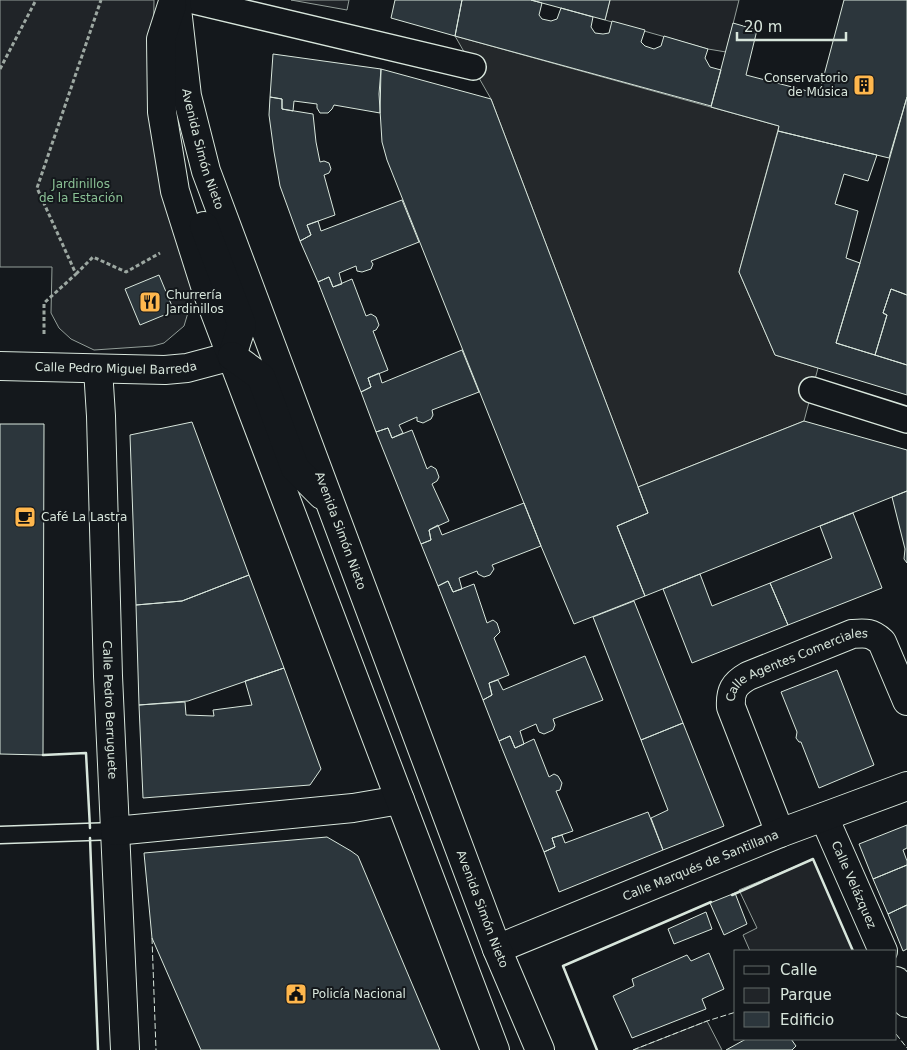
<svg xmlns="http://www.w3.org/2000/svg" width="907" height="1050" font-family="'DejaVu Sans',sans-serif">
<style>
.green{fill:#202428;stroke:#939e99}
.parking{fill:#24282b;stroke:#939e99}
.building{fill:#2c363c;stroke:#d8e6dc}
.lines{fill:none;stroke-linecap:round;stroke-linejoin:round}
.service-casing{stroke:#d8e6dc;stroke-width:19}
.pedestrian-casing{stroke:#d8e6dc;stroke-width:28}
.minor-casing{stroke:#d8e6dc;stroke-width:30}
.secondary-casing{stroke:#d8e6dc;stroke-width:30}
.path{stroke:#9da8a2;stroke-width:3;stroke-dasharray:4 2.5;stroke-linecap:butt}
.service{stroke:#14181c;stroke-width:16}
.pedestrian{stroke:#14181c;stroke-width:25}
.minor{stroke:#14181c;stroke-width:28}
.secondary{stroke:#14181c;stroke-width:28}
.fence{stroke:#d8e6dc;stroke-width:1;stroke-dasharray:6 2.5;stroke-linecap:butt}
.wall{stroke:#d8e6dc;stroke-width:2.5}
.labels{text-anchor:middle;stroke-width:4;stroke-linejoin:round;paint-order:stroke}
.poi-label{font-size:12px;fill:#d8e6dc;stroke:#14181c;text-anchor:start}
.street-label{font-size:12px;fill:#d8e6dc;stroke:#14181c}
.park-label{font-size:12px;fill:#8ac095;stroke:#14181c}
</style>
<rect width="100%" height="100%" fill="#14181c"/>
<!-- green -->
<path class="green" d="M0,0H154L153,65L193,296L184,326L164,343L153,346L94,350L71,339L59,328L51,313L52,267H0Z
M291,0H349L347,10Z
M610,0H739L726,52L708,49L605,20Z
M813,859L853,951H750L743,935L757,928L739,890Z
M707,1021L722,1050H633Z"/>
<!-- parking -->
<path class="parking" d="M455,36L779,126L739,272L775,355L818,368L804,421L638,487L491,99Z"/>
<!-- building -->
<path class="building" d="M395,0H462L455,36L391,18Z
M462,0H531L542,3L539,15L542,19L551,21L557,19L561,8L593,17L591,27L595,33L603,34L609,33L612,21L645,30L641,42L645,46L654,49L661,46L664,36L708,49L705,58L710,67L721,70L711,106L455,36Z
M531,0H610L605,20Z
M844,0H907V97L889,158L778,131L779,126L711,107L733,23L757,30L746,75L819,94Z
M273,54L381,69L380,113L334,105L332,109L328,113H320L317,108V104L294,101L293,111L282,109V99L270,97Z
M381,69L491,99L648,513L617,526L645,596L574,624L541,546L387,160L382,142L379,94Z
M270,97L282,99V109L313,114L316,142L320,162L324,161L329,163L331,169L329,173L324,175L335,215L307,225L311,235L300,241L280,186L274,152L269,115Z
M907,97V295L891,289L883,313L887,315L875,355L836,343L860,263Z
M778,131L877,155L868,181L844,174L835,204L858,211L846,258L860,263L836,343L907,365V395L775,355L739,272Z
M402,200L419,242L371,261L373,264L371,269L362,272L357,271L356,266L339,273L342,284L333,287L329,277L318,282L300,241L311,235L307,225L318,221L321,231Z
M159,275L174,311L140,325L125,289Z
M329,277L333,287L352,279L366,316L371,314L376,317L379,325L376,330L373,331L388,370L368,378L371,387L361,392L318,282Z
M891,289L907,295V365L875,355L887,315L883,313Z
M462,350L479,392L432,410L433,415L431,419L423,423L417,421V417L399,425L403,433L392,438L388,428L376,432L361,392L371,387L368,378L379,373L382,383Z
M804,421L907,450V491L645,596L617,526L648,513L638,487Z
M192,422L249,575L182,601L136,605L130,435Z
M0,424H44L43,755L0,754Z
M388,428L392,438L412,430L427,469L431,466L436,469L439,477L437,481L432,484L449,521L429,530L431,540L421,544L376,432Z
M907,491V563L904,559L905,549L892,497Z
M524,503L541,546L492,565L494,569L490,575L484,577L478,574L477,571L459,578L462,589L453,592L448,581L438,586L421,544L431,540L429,530L438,525L442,535Z
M853,513L882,588L788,625L770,583L832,558L820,526Z
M700,574L712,606L770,583L788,625L692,663L663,589Z
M249,575L284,668L188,701L139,705L136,605L182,601Z
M448,581L453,592L474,584L487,623L493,620L497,623L500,632L494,638L509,675L489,683L492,695L483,700L438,586Z
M634,601L683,723L641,740L593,617Z
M585,656L603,700L553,719L555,725L553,730L544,734L539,732L536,724L520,731L524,744L515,748L510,736L499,741L483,700L492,695L489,683L498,680L503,690Z
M284,668L321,769L310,785L143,798L139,705L185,702L186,715L214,716L213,710L252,705L245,681Z
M837,670L874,765L819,788L801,742H799L796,738L797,732L781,692Z
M683,723L724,826L663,850L651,818L668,810L641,740Z
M510,736L515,748L534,739L549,777L554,774L558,776L562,783L560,790L556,791L573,831L552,838L555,847L544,852L499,741Z
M648,812L663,850L559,892L544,852L555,847L552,838L562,835L565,843Z
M907,825V848L903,850L907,861V865L873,879L859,844Z
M327,837L351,851L358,856L440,1050H201L152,938L144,853Z
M907,865V905L888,914L873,879Z
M735,893L747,924L724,935L710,903Z
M907,905V949L903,951L888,914Z
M706,912L712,929L674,944L668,929Z
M709,953L724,989L702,999L706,1009L632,1038L613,996L634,986L632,979L687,955L691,961Z
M746,1039H791L796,1046L792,1050H726Z"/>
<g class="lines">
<!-- service casing -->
<g class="service-casing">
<path id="service" d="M0,835L115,831"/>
</g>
<!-- pedestrian casing -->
<g class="pedestrian-casing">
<path id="pedestrian" d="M190,0L473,67
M812,390L907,420"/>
</g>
<!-- minor casing -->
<g class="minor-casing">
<g id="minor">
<path id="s1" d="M0,366L165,370L187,368L232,356"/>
<path id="s2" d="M98,369L101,416L108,676L125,1050"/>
<path id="s3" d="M824,817L883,951"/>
<path d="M115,831L353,808L400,800"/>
<path id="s4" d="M780,833L731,707C730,691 734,684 748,676L852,634C865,633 871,632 882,642L907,701"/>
<path id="s5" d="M497,949L780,833L907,786"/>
<path d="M896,981L907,1003"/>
</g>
</g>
<!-- secondary casing -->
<g class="secondary-casing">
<g id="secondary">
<path id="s6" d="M176,0L187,96L206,171L497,949L540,1050"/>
<path d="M172,5L161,39L162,112L175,191L206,289L495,1050"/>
<path d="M204,226L242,325L232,356"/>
<path d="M232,356L261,377L295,468L322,495"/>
</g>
</g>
<!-- path -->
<path class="path" d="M0,69L36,0
M76,274L93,257L126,272L160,253
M44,334V303L76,274L37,188L101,0"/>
<!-- service -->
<use href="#service" class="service"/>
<!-- pedestrian -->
<use href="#pedestrian" class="pedestrian"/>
<!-- minor -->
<use href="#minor" class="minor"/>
<!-- secondary -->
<use href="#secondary" class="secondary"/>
<!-- fence -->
<path class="fence" d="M152,938L156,1050
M896,1034L907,1048
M633,1050L707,1021L736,1012"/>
<!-- wall -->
<path class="wall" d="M43,755L86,753L90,828
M90,838L98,1050
M732,895L813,859L853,951
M597,1050L563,966L711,902"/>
</g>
<!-- icons -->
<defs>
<g id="building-square" transform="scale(1.125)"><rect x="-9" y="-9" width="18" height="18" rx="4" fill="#ffb74d" stroke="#14181c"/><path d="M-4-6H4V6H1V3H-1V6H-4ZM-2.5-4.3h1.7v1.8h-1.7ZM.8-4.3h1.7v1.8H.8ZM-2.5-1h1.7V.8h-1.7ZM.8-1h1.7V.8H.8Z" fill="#111"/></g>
<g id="restaurant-square" transform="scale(1.125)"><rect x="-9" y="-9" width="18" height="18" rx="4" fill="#ffb74d" stroke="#14181c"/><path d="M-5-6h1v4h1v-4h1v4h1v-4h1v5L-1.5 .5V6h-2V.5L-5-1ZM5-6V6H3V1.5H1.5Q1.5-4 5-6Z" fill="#111"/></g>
<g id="cafe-square" transform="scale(1.125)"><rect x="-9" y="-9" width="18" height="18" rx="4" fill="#ffb74d" stroke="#14181c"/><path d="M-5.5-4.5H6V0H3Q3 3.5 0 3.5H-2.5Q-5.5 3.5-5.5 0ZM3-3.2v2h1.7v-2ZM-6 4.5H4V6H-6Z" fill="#111"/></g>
<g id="civic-square" transform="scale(1.125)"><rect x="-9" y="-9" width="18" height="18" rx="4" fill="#ffb74d" stroke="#14181c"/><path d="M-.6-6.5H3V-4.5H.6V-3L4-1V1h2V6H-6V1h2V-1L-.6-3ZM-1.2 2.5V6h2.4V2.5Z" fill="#111"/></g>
</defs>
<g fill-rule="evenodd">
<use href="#building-square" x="864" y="85"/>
<use href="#restaurant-square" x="150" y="302"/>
<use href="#cafe-square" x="25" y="517"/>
<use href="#civic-square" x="296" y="994"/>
</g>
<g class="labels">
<!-- poi labels -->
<g class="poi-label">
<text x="848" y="82" text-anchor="end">Conservatorio<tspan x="848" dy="14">de Música</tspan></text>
<text x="166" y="299">Churrería<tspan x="166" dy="14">Jardinillos</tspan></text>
<text x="41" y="521">Café La Lastra</text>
<text x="312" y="998">Policía Nacional</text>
</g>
<!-- street labels -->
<g class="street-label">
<text dy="4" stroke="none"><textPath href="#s6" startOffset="152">Avenida Simón Nieto</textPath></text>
<text dy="4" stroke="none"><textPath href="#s1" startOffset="116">Calle Pedro Miguel Barreda</textPath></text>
<text dy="4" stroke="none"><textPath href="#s6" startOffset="558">Avenida Simón Nieto</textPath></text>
<text dy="4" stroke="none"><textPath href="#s4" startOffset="221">Calle Agentes Comerciales</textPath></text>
<text dy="4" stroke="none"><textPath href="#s2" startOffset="341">Calle Pedro Berruguete</textPath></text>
<text dy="4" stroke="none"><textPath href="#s5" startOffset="220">Calle Marqués de Santillana</textPath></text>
<text dy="4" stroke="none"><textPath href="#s3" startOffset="74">Calle Velázquez</textPath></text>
<text dy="4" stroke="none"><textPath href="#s6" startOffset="962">Avenida Simón Nieto</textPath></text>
</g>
<!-- park labels -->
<g class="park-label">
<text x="81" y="188">Jardinillos<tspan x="81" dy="14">de la Estación</tspan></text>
</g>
</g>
<!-- legend -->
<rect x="734" y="950" width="162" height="90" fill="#14181c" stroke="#626a69"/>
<rect x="744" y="966" width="25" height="8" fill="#14181c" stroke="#626a69"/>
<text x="780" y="975" font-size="15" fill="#d8e6dc">Calle</text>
<rect x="744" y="988" width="25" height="15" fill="#202428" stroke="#626a69"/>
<text x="780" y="1000" font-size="15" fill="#d8e6dc">Parque</text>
<rect x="744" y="1012" width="25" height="15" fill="#2c363c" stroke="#626a69"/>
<text x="780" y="1025" font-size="15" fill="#d8e6dc">Edificio</text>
<!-- scale -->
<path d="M737 32v8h109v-8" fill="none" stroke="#d8e6dc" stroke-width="2.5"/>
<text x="744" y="32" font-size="15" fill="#d8e6dc" stroke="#14181c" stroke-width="4" paint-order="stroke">20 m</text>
</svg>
